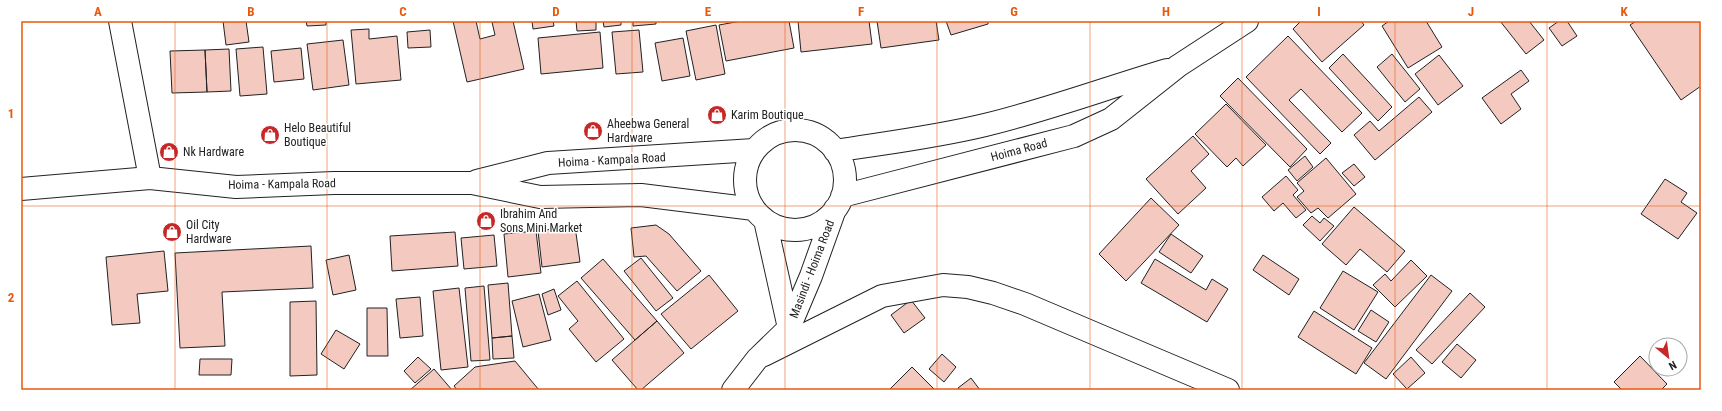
<svg xmlns="http://www.w3.org/2000/svg" width="1722" height="411" font-family="'Roboto Condensed',sans-serif">
<style>
.building{fill:#f3c9c0;stroke:#222}
.lines{fill:none;stroke-linecap:round;stroke-linejoin:round}
.minor-casing{stroke:#222;stroke-width:24}
.major-casing{stroke:#222;stroke-width:24}
.minor{stroke:#fff;stroke-width:22}
.major{stroke:#fff;stroke-width:22}
.grid{fill:none;stroke:#e8590c;stroke-width:1;stroke-opacity:0.55}
.labels{text-anchor:middle;stroke-width:3;stroke-linejoin:round;paint-order:stroke}
.poi-label{font-size:12px;fill:#222;stroke:#fff;text-anchor:start}
.street-label{font-size:12px;fill:#222;stroke:#fff}
.neatline{fill:none;stroke:#e8590c;stroke-width:1.5}
.grid-label{font-size:13px;text-anchor:middle;font-weight:bold;fill:#e8590c}
</style>
<rect width="100%" height="100%" fill="#fff"/>
<!-- building -->
<path class="building" d="M223,21H246L249,42L226,45Z
M306,21H326V25L307,26Z
M453,21H476L480,39L495,35L492,22L513,21L524,69L467,82Z
M532,21H553L554,26L533,29Z
M576,21H596V30L577,31Z
M603,21H621V25L604,27Z
M633,21H656V24L633,26Z
M741,21H789L794,48L726,61L719,25Z
M798,21H869L872,44L801,52Z
M877,21H936L939,40L881,48Z
M946,21H988V24L951,35Z
M1301,21H1361L1364,25L1322,62L1293,29Z
M1389,21H1426L1442,47L1408,68L1382,26Z
M1500,21H1529L1544,40L1526,54Z
M1559,21H1567L1577,36L1562,46L1549,28Z
M1636,21H1701V86L1681,100L1630,25Z
M716,25L725,74L696,80L686,31Z
M369,29V39L397,36L401,80L356,84L351,30Z
M430,30L431,47L408,48L407,32Z
M639,30L643,72L616,74L612,32Z
M600,32L603,68L541,74L538,38Z
M1288,36L1362,113L1342,132L1301,89L1289,100L1331,143L1320,154L1246,77Z
M683,38L690,76L662,81L655,43Z
M343,40L349,85L313,90L307,44Z
M263,47L267,94L240,96L236,49Z
M301,48L304,79L274,82L271,51Z
M229,49L231,91L207,92L205,50Z
M205,50L207,92L172,93L170,51Z
M1343,54L1392,107L1378,121L1329,68Z
M1392,54L1420,89L1405,102L1377,67Z
M1439,55L1463,86L1438,105L1415,74Z
M1521,70L1529,81L1511,94L1521,109L1501,124L1482,98Z
M1238,78L1307,149L1290,167L1220,96Z
M1419,97L1432,112L1375,160L1354,135L1370,121L1379,131Z
M1226,104L1266,145L1243,166L1236,158L1227,167L1195,134Z
M1193,136L1209,154L1191,171L1206,188L1178,214L1146,179Z
M1305,156L1313,167L1297,181L1288,170Z
M1326,158L1356,194L1328,218L1318,208L1311,213L1297,197L1304,191L1297,183Z
M1354,164L1365,177L1354,186L1342,173Z
M1286,176L1298,190L1293,195L1306,210L1296,218L1283,203L1274,211L1262,197Z
M1665,179L1687,193L1681,202L1697,213L1678,239L1641,214Z
M1151,198L1179,225L1126,281L1099,254Z
M1354,207L1405,251L1387,272L1360,249L1346,265L1322,244Z
M1312,216L1320,223L1324,218L1334,226L1320,241L1303,225Z
M656,225L669,234L701,271L677,291L646,256L634,257L631,228Z
M575,226L580,262L542,267L538,231Z
M536,231L541,273L508,277L504,234Z
M455,232L458,266L392,271L390,236Z
M1171,234L1203,256L1191,273L1159,252Z
M494,235L497,266L464,269L461,238Z
M311,246L313,288L222,292L225,346L180,348L175,253Z
M164,251L168,291L137,294L140,323L112,325L106,257Z
M349,255L356,290L333,295L326,260Z
M1263,255L1299,279L1289,295L1253,270Z
M641,258L673,298L656,311L624,271Z
M603,259L657,321L635,340L581,278Z
M1155,259L1206,290L1212,279L1228,289L1207,322L1141,283Z
M1411,260L1427,276L1395,307L1373,285L1385,274L1391,281Z
M1343,271L1378,292L1354,330L1320,308Z
M709,275L738,311L691,349L661,314Z
M1431,275L1452,291L1386,379L1364,363Z
M577,281L624,339L596,362L569,329L578,321L558,296Z
M508,283L512,336L492,338L488,285Z
M484,286L490,360L471,361L465,288Z
M459,288L468,367L441,370L433,291Z
M554,289L561,310L548,315L542,294Z
M1470,293L1485,307L1432,364L1416,350Z
M539,294L551,340L523,347L512,301Z
M420,297L423,336L400,338L396,299Z
M911,300L925,318L904,333L891,315Z
M316,301L317,375L290,376V302Z
M367,308H387L388,356H367Z
M1371,310L1389,322L1376,342L1358,331Z
M1314,311L1372,348L1356,374L1298,337Z
M657,321L684,353L641,390H638L612,360Z
M336,330L360,344L344,369L321,354Z
M512,336L514,358L493,359L492,338Z
M1457,344L1476,360L1461,378L1442,362Z
M942,354L956,367L944,382L929,369Z
M1640,356L1667,384L1661,390H1620L1621,389L1614,382Z
M418,357L431,369L415,383L404,371Z
M1411,357L1425,373L1407,389L1393,374Z
M200,359H232L231,375H199Z
M515,361L539,390H457L454,386L475,367Z
M912,367L935,390H889Z
M434,369L452,390H410Z
M971,378L980,390H959L958,388Z"/>
<g class="lines">
<!-- minor casing -->
<g class="minor-casing">
<path id="minor" d="M120,21L150,178
M764,355L882,296L943,285L968,287L993,293L1025,304L1228,390"/>
</g>
<!-- major casing -->
<g class="major-casing">
<path id="major" d="M745 180a50 50 0 1 1 100 0a50 50 0 1 1-100 0Z
M835,151C885,143 936,137 985,125C1047,110 1106,88 1167,70
M477,181L548,163L754,150
M21,189L150,178L236,187L334,183H472L540,197L641,195L754,209
M842,196L1074,136L1111,119L1178,66L1247,21
M765,220L789,328
M733,390L757,359L789,328L811,276L835,209"/>
</g>
<!-- minor -->
<use href="#minor" class="minor"/>
<!-- major -->
<use href="#major" class="major"/>
</g>
<!-- grid -->
<path class="grid" d="M175,21V390M327,21V390M480,21V390M632,21V390M785,21V390M937,21V390M1090,21V390M1242,21V390M1395,21V390M1547,21V390M21,206H1701"/>
<!-- icons -->
<defs>
<g id="shop-disc" transform="scale(1)"><circle r="9.5" fill="#c62828" stroke="#fff"/><path d="M-5-2.5h2.3a2.7 3.5 0 0 1 5.4 0H5L5.5 6h-11ZM-1.5-2.5h3a1.5 2.3 0 0 0-3 0Z" fill="#fff"/></g>
</defs>
<g fill-rule="evenodd">
<use href="#shop-disc" x="717" y="115"/>
<use href="#shop-disc" x="593" y="131"/>
<use href="#shop-disc" x="270" y="135"/>
<use href="#shop-disc" x="169" y="152"/>
<use href="#shop-disc" x="486" y="221"/>
<use href="#shop-disc" x="172" y="232"/>
</g>
<g class="labels">
<!-- poi labels -->
<g class="poi-label">
<text x="731" y="119">Karim Boutique</text>
<text x="607" y="128">Aheebwa General<tspan x="607" dy="14">Hardware</tspan></text>
<text x="284" y="132">Helo Beautiful<tspan x="284" dy="14">Boutique</tspan></text>
<text x="183" y="156">Nk Hardware</text>
<text x="500" y="218">Ibrahim And<tspan x="500" dy="14">Sons Mini Market</tspan></text>
<text x="186" y="229">Oil City<tspan x="186" dy="14">Hardware</tspan></text>
</g>
<!-- street labels -->
<g class="street-label">
<text transform="translate(1019 150) rotate(-15)" y="4">Hoima Road</text>
<text transform="translate(612 160) rotate(-3)" y="4">Hoima - Kampala Road</text>
<text transform="translate(282 184) rotate(-1)" y="4">Hoima - Kampala Road</text>
<text transform="translate(812 269) rotate(-69)" y="4">Masindi - Hoima Road</text>
</g>
</g>
<!-- border -->
<rect width="1722" height="411" fill="none" stroke="#ffffff" stroke-width="44"/>
<!-- north arrow -->
<g transform="translate(1668 357) rotate(151)"><circle r="19" fill="#ffffff" stroke="#a7a7a7"/>
<path d="M0-3L7 15L0 10L-7 15Z" fill="#c62828"/>
<text y="-6" font-size="11" font-weight="bold" text-anchor="middle" fill="#222222">N</text>
</g>
<rect x="22" y="22" width="1678" height="367" class="neatline"/>
<g class="grid-label">
<text x="98" y="16">A</text>
<text x="251" y="16">B</text>
<text x="403" y="16">C</text>
<text x="556" y="16">D</text>
<text x="708" y="16">E</text>
<text x="861" y="16">F</text>
<text x="1014" y="16">G</text>
<text x="1166" y="16">H</text>
<text x="1319" y="16">I</text>
<text x="1471" y="16">J</text>
<text x="1624" y="16">K</text>
<text x="11" y="118">1</text>
<text x="11" y="302">2</text>
</g>
</svg>
